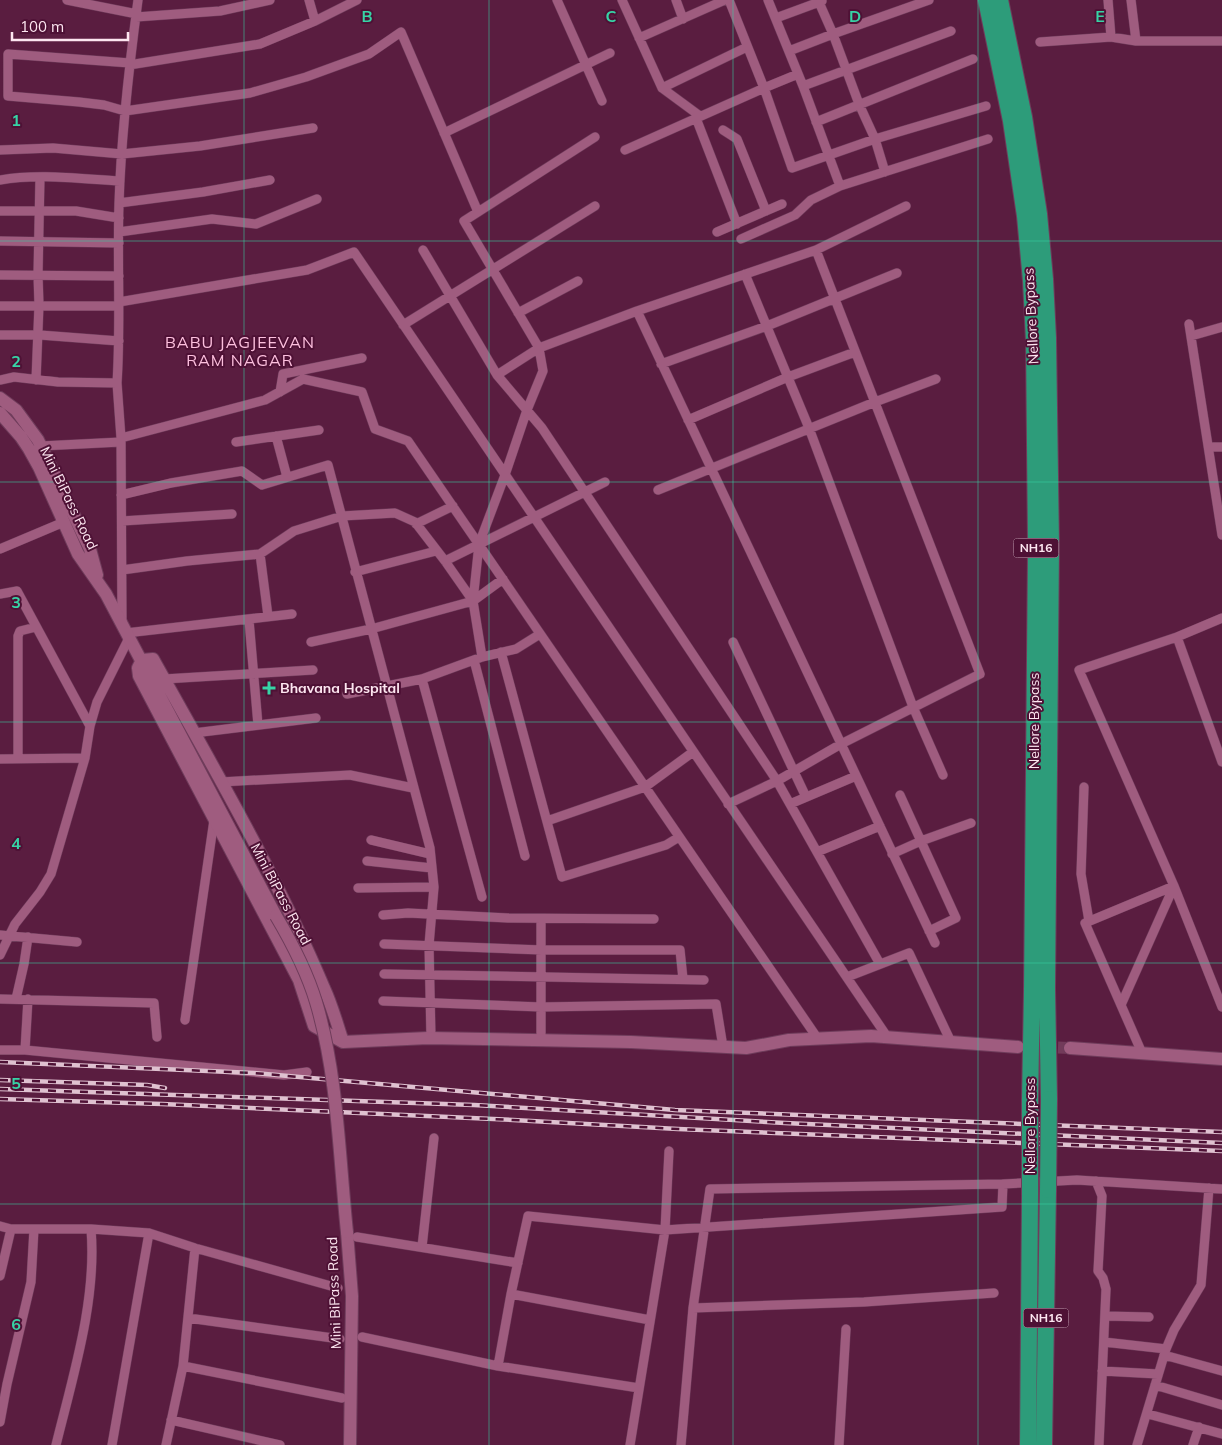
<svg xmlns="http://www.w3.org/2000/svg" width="1222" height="1445" font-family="Mulish,sans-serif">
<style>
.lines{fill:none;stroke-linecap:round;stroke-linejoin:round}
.secondary-tunnel{stroke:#723b5a;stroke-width:12;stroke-dasharray:12 6;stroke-linecap:butt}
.street-casing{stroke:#6f3c5b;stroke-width:10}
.secondary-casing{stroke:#6f3c5b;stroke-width:14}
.highway-casing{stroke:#6f3c5b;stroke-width:18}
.street{stroke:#9f5c7f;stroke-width:9}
.secondary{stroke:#9f5c7f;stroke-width:12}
.highway{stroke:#2d9c7a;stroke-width:16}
.rail-casing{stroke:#dfc1d0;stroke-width:4.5}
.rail{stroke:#4e1135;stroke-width:2.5;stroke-dasharray:8;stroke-linecap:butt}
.secondary-bridge-casing{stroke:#6f3c5b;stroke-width:14;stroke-linecap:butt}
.highway-bridge-casing{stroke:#6f3c5b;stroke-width:18;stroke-linecap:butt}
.secondary-bridge{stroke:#9f5c7f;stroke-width:12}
.highway-bridge{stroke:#2d9c7a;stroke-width:16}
.grid{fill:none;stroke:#37d4a6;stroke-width:1;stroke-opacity:0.55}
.poi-dot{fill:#37d4a6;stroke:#4e1135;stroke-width:2}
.labels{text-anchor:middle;stroke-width:4;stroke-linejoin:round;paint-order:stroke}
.shield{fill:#4e1135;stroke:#c8a6b8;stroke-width:1}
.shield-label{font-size:12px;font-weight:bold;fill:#fde6f0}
.street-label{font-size:14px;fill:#fde6f0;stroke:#4e1135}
.poi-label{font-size:14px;font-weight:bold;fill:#fde6f0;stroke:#4e1135;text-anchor:start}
.quarter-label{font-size:16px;letter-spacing:1px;fill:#fdc0de;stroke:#4e1135}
.grid-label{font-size:16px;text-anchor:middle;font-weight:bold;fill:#37d4a6;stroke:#4e1135;stroke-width:4;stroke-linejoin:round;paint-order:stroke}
</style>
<rect width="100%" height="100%" fill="#5a1d40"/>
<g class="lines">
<!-- secondary-tunnel -->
<path class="secondary-tunnel" d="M1040,1047L1070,1048"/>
<!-- street casing -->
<g class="street-casing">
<path id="street" d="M67,0L137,14
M309,0L315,21
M557,0L602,101
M622,0L662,88L700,116
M676,0L683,19
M768,0L803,86L840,186
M818,0L833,34L859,104L875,139L885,172
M1108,0L1111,37
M1131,0L1136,41
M136,17L220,11L270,0
M776,18L822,1
M639,38L725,0
M1040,42L1111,37L1136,41H1222
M789,51L833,34L929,0
M130,63L8,54V96L79,102L104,105L125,111L250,93L306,77L369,54L401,32L478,212
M129,65L260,44L315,21L357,0
M798,74L764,88L792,168L875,139L986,106
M803,86L951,31
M662,88L747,47
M696,118L737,224
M816,122L973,59
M723,130L737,139L766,211
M444,133L610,53
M0,150L53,148L122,154L200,146L313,128
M625,150L764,88L729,0
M0,180C39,173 81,179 120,181
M119,203L203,192L270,180
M906,206L816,250L637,311L935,943
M0,211H76L119,218
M119,232L212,219L256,224L317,199
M717,232L782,204
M741,239L795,215L811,200L840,186L988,139
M0,241L119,243
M423,250L497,375L542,428L777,781L880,964
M745,274L809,428L913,707L943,775
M0,275L119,276
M119,302L307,270L354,252L888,1038
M0,306H119
M518,313L578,281
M1189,324L1222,535
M403,325L595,206
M0,335H40L119,341
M1191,336L1222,327
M661,364L767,326L897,273
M497,375L539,348L464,221L595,137
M0,380L14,377L58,382L117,383L121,438L122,622
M36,380L39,305L38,275L40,177
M117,383C121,323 117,264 119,204C121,136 129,67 138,0
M280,392L283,374L362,358
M688,420L788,377L855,352
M276,436L287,477
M121,438L265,400L303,379L362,392L375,429L408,441L818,1039
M236,442L319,430
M41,446L121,442
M1210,447H1222
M658,490L875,402L936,379
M121,495L171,483L242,471L262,485L328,465L430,848L434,887L429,945L431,1038
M122,521L232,514
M416,524L453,506
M0,549L64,522
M260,554L268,616
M445,561L605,482
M122,570L187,561L260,554L294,531L342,516L395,513L415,522L445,561L473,601L482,657
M355,572L436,551
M0,594L17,591L90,726
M473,601L479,544L505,475L527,410L543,371L539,348L637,311
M249,620L258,725
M126,633L292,614
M1177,637L1222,762
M311,642L371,629L473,601L503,579
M733,642L806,797
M501,652L562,877L666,845L679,837
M474,660L525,856
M164,679L313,670
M422,679L482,897
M347,694L422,679L482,657L516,649L540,634
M194,733L316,718
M18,758V636L20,631L36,627
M0,759L85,758
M221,782L350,775L413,788
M1084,787L1081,874L1089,921
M900,795L956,918L929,931
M728,804L777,781L841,744L980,674L816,250
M790,804L856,776
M547,821L645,787L693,752
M371,840L430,854
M817,852L880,826
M892,854L921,841L971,823
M367,861L432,868
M358,888L434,887
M383,915L408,913L508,918L654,919
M541,919V1040
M0,935L77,942
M384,944L542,950H680L683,979
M0,955L15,924L40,892L51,874L85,758L90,726L97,702L129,638
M384,974L704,980
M847,977L909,953L951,1042
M0,999L154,1003L157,1037
M16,999L24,964L28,937
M383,1001L541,1007L716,1004L723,1047
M1121,1005L1174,886L1079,670L1177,637L1222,618
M185,1020L214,820
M0,1050H25L284,1075L307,1072
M25,1050L28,999
M1142,1053L1085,923L1174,886L1222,1007
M1096,1181L1102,1196L1098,1271L1103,1278L1106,1289L1099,1445
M0,1226L11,1229
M357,1237L518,1263
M422,1247L434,1138
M0,1276L11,1229H91L149,1233L195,1248L338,1288
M511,1294L650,1320
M693,1308L864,1302L994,1293
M1105,1316L1149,1317
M188,1318L340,1339
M362,1337L498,1366L639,1388
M1104,1342L1166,1349
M1164,1355L1222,1371
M183,1366L342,1398
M498,1366L511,1294L528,1216L665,1230L1002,1207L1003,1184L1077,1180L1222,1189
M1102,1371L1158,1374
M1155,1385L1222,1405
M1148,1414L1222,1434
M171,1420L280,1445
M0,1422L7,1384L31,1282L34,1229
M56,1445C73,1376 97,1300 91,1229
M112,1445L149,1233
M166,1445L183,1366L195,1248
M630,1445L665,1230L669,1151
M681,1445L693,1308L710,1189L1003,1184
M839,1445L846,1329
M1137,1445L1166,1349L1174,1330L1201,1285L1209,1188
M1193,1445L1199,1427"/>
</g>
<!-- secondary casing -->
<g class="secondary-casing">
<path id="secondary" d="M0,398L16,410L38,440L90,549L97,575
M0,413L21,437L29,449L39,467L78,554L106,594L276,916
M343,1042C337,1024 332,1005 324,988C276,874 213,767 153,659L142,660L138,668L139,676L299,980L314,1026L343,1042L428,1038L484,1039L631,1042L746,1048L789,1040L871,1036L1018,1047
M1070,1048L1222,1059
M347,1232L352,1296L350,1445"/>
</g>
<!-- highway casing -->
<g class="highway-casing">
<path id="highway" d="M986,0L1011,121L1025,216L1031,281L1034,341L1036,547L1032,991L1030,1100
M1000,0L1024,117L1039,214L1045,279L1048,338L1051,545L1047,989L1049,1099
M1028,1445L1030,1195
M1044,1445L1048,1190"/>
</g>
<!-- street -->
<use href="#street" class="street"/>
<!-- secondary -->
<use href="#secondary" class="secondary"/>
<!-- highway -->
<use href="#highway" class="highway"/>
<!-- rail casing -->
<g class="rail-casing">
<path id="rail" d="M0,1062L254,1073L675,1110L1222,1132
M0,1080L147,1085L165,1088
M0,1089L474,1105L785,1123L1222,1143
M0,1099L162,1104L513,1120L678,1129L1222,1151"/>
</g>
<!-- rail -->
<use href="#rail" class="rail"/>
<!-- secondary-bridge casing -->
<g class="secondary-bridge-casing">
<path id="secondary-bridge" d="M276,916C292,943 307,972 316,1002C338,1076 339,1156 347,1232"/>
</g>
<!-- highway-bridge casing -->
<g class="highway-bridge-casing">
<path id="highway-bridge" d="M1048,1190L1049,1099
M1030,1195V1100"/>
</g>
<!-- secondary-bridge -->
<use href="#secondary-bridge" class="secondary-bridge"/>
<!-- highway-bridge -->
<use href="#highway-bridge" class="highway-bridge"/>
</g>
<!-- grid -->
<path class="grid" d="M244,0V1445M489,0V1445M733,0V1445M978,0V1445M0,241H1222M0,482H1222M0,722H1222M0,963H1222M0,1204H1222"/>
<!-- markers -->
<path class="poi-dot" d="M266.5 680.5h5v5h5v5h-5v5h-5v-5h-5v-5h5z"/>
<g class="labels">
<!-- shield labels -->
<g class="shield">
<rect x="1013.5" y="538.5" width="45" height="19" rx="4"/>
<rect x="1023.5" y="1308.5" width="45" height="19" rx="4"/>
</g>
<g class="shield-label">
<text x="1036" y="552">NH16</text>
<text x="1046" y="1322">NH16</text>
</g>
<!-- street labels -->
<g class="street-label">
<text transform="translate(1031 316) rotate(-93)" y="5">Nellore Bypass</text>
<text transform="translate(69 498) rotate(64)" y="5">Mini BiPass Road</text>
<text transform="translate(1034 721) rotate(-90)" y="5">Nellore Bypass</text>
<text transform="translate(281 894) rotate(62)" y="5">Mini BiPass Road</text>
<text transform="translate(1030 1126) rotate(-90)" y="5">Nellore Bypass</text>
<text transform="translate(334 1293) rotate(-92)" y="5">Mini BiPass Road</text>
</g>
<!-- poi labels -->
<g class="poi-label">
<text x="280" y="693">Bhavana Hospital</text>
</g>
<!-- quarter labels -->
<g class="quarter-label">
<text x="240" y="348">BABU JAGJEEVAN<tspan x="240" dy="18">RAM NAGAR</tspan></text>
</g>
</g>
<g class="grid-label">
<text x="367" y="22">B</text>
<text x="611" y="22">C</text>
<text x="855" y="22">D</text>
<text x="1100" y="22">E</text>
<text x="16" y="126">1</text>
<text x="16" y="367">2</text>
<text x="16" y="608">3</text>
<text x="16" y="849">4</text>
<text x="16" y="1089">5</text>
<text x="16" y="1330">6</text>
</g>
<!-- scale -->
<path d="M12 32v8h116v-8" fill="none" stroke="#fde6f0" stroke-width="2.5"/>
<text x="20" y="32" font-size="15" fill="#fde6f0" stroke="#4e1135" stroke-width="4" paint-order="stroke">100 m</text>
</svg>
